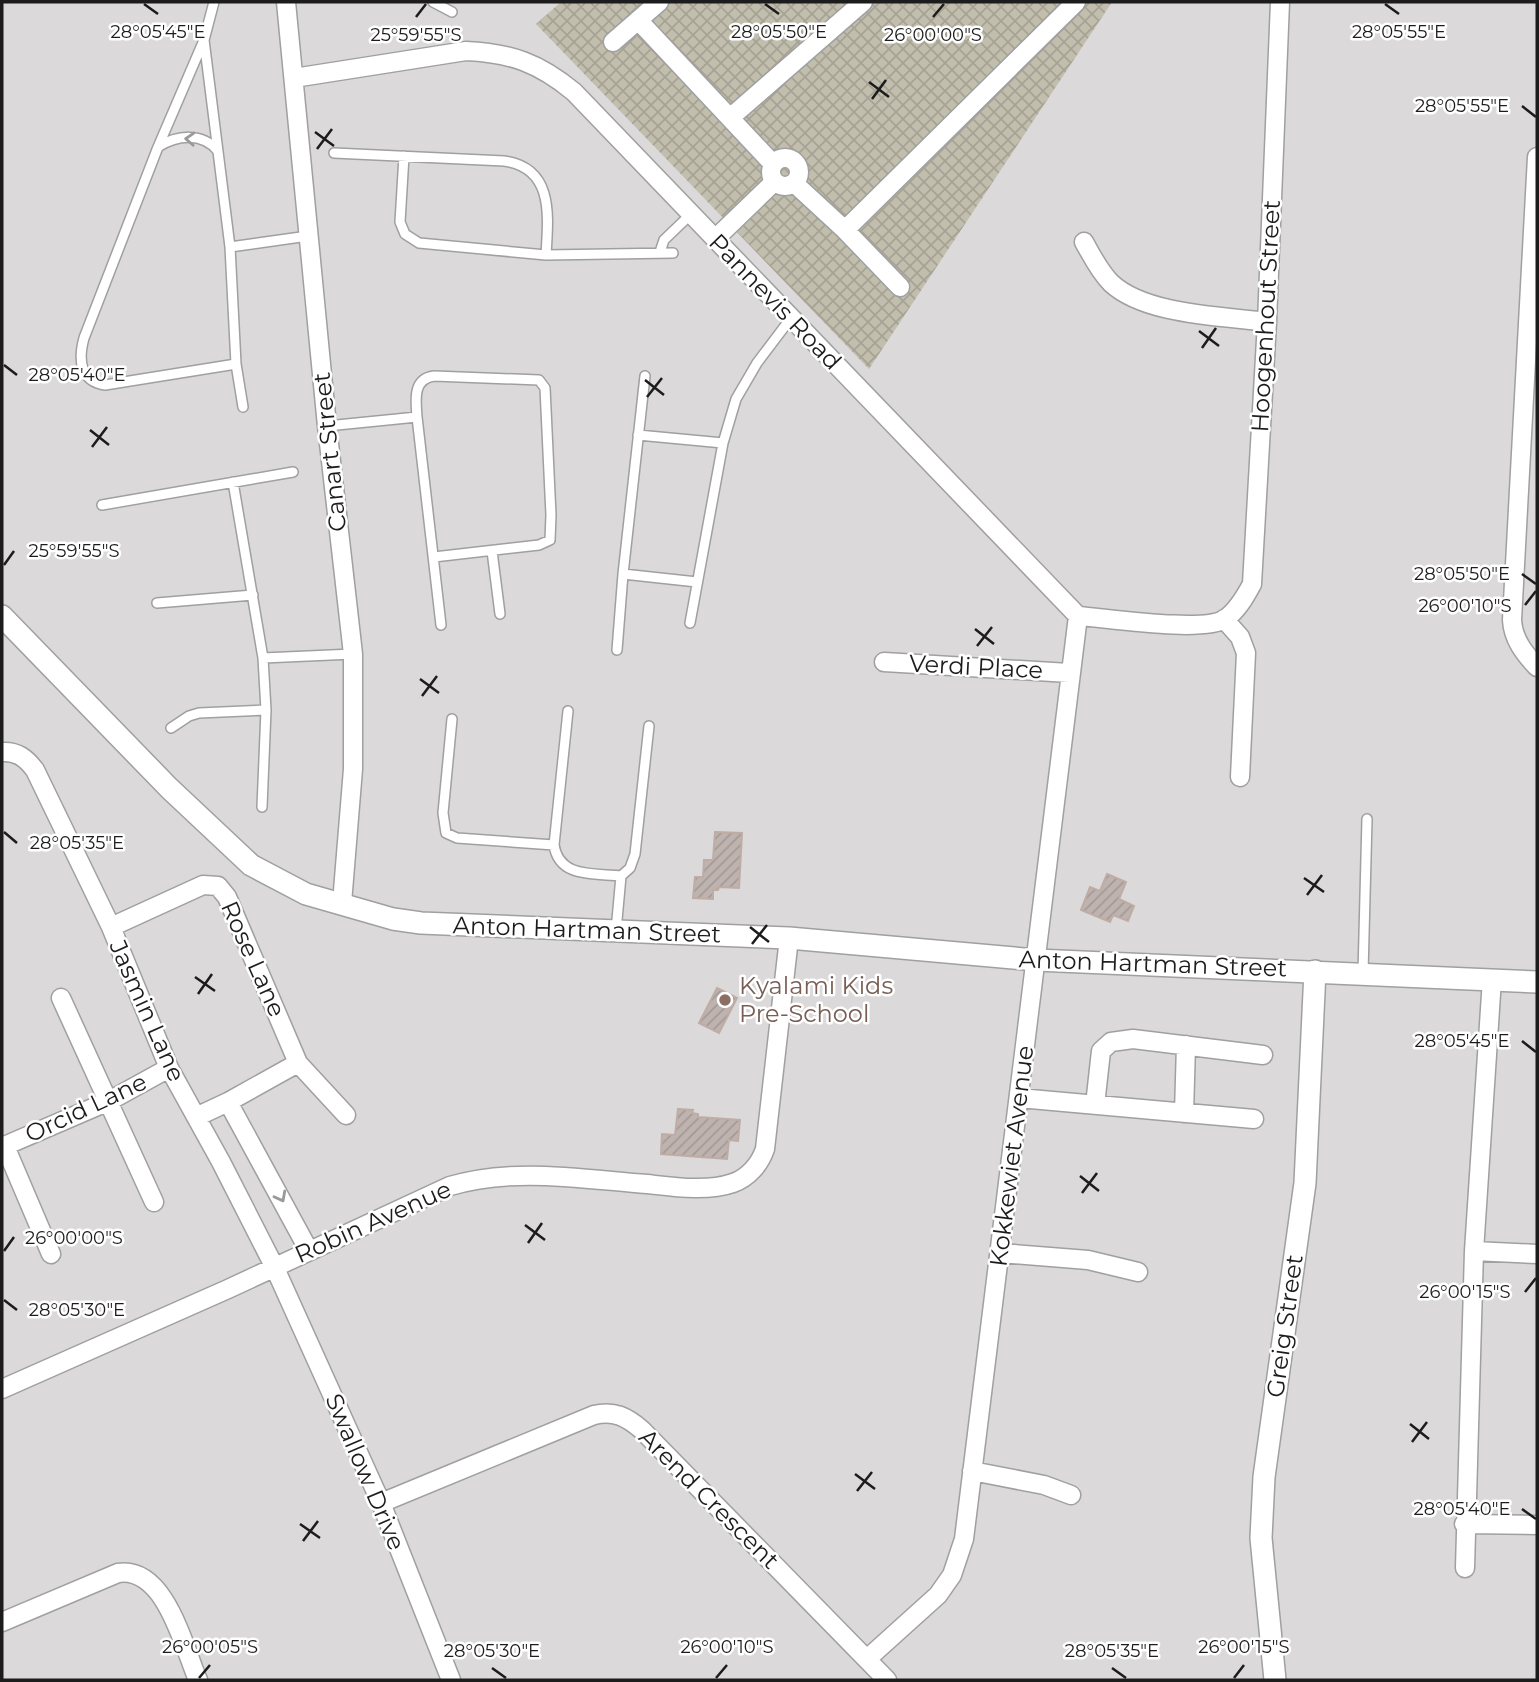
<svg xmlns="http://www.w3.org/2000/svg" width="1539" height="1682" font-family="Montserrat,sans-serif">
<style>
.residential{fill:#dbd9da}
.construction{fill:url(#construction-cross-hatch)}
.building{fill:url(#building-hatch);stroke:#bfaca5;stroke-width:2}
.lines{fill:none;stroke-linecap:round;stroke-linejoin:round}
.service-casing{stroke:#a0a0a0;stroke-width:12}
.minor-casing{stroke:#a0a0a0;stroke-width:21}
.tertiary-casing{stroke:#a0a0a0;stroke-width:24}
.service{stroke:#fff;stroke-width:9}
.minor{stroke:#fff;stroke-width:18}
.tertiary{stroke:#fff;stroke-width:21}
.oneway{stroke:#999}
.ticks{fill:none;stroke:#1c1c1c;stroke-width:2.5}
.education-dot{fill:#8d6e63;stroke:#fff;stroke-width:2.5}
.labels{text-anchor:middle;stroke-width:5;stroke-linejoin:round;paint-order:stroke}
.street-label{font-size:24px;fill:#1c1c1c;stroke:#fff}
.education-label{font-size:24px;fill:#785e54;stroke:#fff;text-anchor:start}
.ticks-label{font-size:18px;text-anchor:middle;fill:#1c1c1c;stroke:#fff;stroke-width:5;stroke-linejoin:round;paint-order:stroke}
</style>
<defs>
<pattern id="construction-cross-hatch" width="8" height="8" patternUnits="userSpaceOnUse" patternTransform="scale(1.75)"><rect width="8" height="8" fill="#c2beae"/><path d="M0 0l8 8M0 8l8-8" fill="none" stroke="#a6a395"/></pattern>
<pattern id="building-hatch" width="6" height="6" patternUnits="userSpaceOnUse" patternTransform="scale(1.75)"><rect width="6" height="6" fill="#beb3af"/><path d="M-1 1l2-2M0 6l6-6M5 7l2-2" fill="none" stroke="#a39996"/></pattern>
</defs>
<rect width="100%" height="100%" fill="#ede8e2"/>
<!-- residential -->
<path class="residential" d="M2,2H1537V1680H2Z"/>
<!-- construction -->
<path class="construction" d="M561,2H1112L869,369L536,24Z"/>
<!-- building -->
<path class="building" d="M715,832L742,833L739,888L719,887L718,890H713V899L693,898L695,877H703L704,860H713Z
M1107,874L1126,882L1119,899L1134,906L1128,921L1113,915L1110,922L1081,910L1090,887L1100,891Z
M717,988L737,998L719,1033L699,1023Z
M678,1109L693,1110L692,1113L698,1114V1117L740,1120L738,1141L729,1140L727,1159L661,1154L662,1134L675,1135Z"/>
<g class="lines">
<!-- service casing -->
<g class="service-casing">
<path id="service" d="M214,2L204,40L230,247L236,364L243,407
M433,2L452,12
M204,40L158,147L84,338C78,360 80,381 105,385L236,364
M158,147C177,135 202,132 218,151
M334,153L504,161C555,168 548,218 546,255
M404,156L400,222L405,234L419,243L546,255L673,253
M230,247L308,236
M660,252L664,240L691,214
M327,426L417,417
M638,435L723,443
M233,482L263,658L266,710L262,807
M102,505L293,472
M492,551L500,614
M434,557L539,545L550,540L551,515L545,388L539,380L434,376C412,379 416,401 417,417L441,625
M623,574L697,582
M157,603L253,595
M690,623L723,443L736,399L757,363L791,318
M617,650L623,574L645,376
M263,658L353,654
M568,711L554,845C559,878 593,873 621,876
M452,719L443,813L446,833L457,838L554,845
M171,728L189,716L199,713L266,710
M616,931L621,876L630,868L635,854L649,726
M1363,973L1367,819"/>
</g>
<!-- minor casing -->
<g class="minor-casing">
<path id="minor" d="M286,2L327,426L353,654V769L342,903
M638,20L773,164
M613,42L659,2
M294,78L466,51C511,53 539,63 574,92L1078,616C1107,618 1203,633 1225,619C1237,611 1245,597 1252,584L1267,322L1280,2
M731,117L863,2
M1537,157L1512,620C1513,639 1524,653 1537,667
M771 172a14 14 0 1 1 28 0a14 14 0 1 1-28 0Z
M794,183L845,230L900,287
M845,230L1076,2
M715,239L774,182
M1084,242C1092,256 1099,271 1111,283C1145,315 1222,316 1267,322
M1224,619L1240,637L1246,653L1240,777
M884,662L1069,673
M2,752C17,751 26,758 35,770L111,927L169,1068L221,1162L274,1266L381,1503L451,1680
M111,927L203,885L218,886L227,897L298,1063L346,1115
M61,998L154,1202
M1019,1098L1254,1119
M228,1102L308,1249
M1095,1105L1101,1051L1111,1042L1133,1039L1263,1055
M1184,1113L1186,1045
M196,1117L228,1102L298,1063
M5,1146L51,1254
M2,1147L109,1101L169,1068
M1474,1251L1537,1254
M1001,1253L1088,1260L1138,1272
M2,1389L228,1289L450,1186C514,1167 582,1179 647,1184C674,1187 707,1192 733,1183C748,1178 760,1164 765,1149L789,938
M972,1471L1044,1485L1071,1495
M381,1503L594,1415C614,1410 627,1417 642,1430L887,1680
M1464,1524L1537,1525
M1465,1568L1474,1251L1492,979
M2,1622L118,1573C165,1566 183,1645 198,1680
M867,1659L938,1595L952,1575L964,1539L1078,616"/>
</g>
<!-- tertiary casing -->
<g class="tertiary-casing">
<path id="tertiary" d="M2,616L169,788L251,865L306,894L393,919L421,923L789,938L1036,960L1537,982
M1275,1680L1261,1538L1264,1477L1305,1183L1315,971"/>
</g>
<!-- service -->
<use href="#service" class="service"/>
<!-- minor -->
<use href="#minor" class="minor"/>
<!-- tertiary -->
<use href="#tertiary" class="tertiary"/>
</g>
<!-- one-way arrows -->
<defs><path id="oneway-chevron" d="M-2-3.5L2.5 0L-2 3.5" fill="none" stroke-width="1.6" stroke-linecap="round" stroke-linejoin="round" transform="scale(1.75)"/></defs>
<g class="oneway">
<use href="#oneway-chevron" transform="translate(190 139) rotate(-177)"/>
<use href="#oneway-chevron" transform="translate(281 1197) rotate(62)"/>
</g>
<!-- ticks -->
<path class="ticks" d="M144,4L158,14M765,4L779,14M1385,4L1399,14M416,17L426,4M933,17L944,4M869,82L889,97M872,99L886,80M1522,106L1536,117M315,132L334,146M317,149L332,129M1199,331L1219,346M1202,348L1216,328M4,365L17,375M645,380L664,395M647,397L662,378M90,430L109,445M92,447L107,427M4,565L14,551M1522,574L1536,584M1525,605L1536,591M975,629L994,644M977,646L992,627M420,679L439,693M422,696L437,676M4,832L17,843M1304,878L1324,892M1307,895L1322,875M750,927L769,942M752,944L767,925M195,977L215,991M198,994L212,974M1522,1041L1536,1052M1080,1176L1099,1191M1082,1193L1097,1173M525,1225L545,1240M528,1243L542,1223M4,1251L14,1237M1525,1292L1536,1278M4,1300L17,1310M1410,1424L1429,1439M1412,1442L1427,1422M855,1474L875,1489M857,1491L872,1472M1522,1509L1536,1519M300,1524L320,1538M303,1541L318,1521M492,1668L506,1678M1112,1668L1126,1678M199,1678L210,1665M716,1678L727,1665M1234,1678L1244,1665"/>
<!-- markers -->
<circle class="education-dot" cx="725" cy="1000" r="7"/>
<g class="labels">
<!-- street labels -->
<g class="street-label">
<text transform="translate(775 302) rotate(46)" y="8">Pannevis Road</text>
<text transform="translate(1266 316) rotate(-87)" y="8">Hoogenhout Street</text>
<text transform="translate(330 452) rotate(-96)" y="8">Canart Street</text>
<text transform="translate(976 667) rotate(3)" y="8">Verdi Place</text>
<text transform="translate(587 930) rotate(2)" y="8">Anton Hartman Street</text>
<text transform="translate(253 959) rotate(66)" y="8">Rose Lane</text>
<text transform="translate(1153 964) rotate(2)" y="8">Anton Hartman Street</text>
<text transform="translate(147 1011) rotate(66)" y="8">Jasmin Lane</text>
<text transform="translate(86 1108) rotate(-25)" y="8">Orcid Lane</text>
<text transform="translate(1012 1156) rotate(-83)" y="8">Kokkewiet Avenue</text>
<text transform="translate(373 1222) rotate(-24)" y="8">Robin Avenue</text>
<text transform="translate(1285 1326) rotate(-82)" y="8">Greig Street</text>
<text transform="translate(365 1472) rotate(67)" y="8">Swallow Drive</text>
<text transform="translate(709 1499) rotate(45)" y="8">Arend Crescent</text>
</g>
<!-- education labels -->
<g class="education-label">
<text x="739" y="994">Kyalami Kids<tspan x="739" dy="28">Pre-School</tspan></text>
</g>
</g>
<g class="ticks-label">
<text x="158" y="38">28°05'45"E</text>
<text x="779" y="38">28°05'50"E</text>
<text x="1399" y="38">28°05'55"E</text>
<text x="416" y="41">25°59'55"S</text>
<text x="933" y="41">26°00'00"S</text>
<text x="1462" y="112">28°05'55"E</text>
<text x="77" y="381">28°05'40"E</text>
<text x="74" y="557">25°59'55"S</text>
<text x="1462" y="580">28°05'50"E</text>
<text x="1465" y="612">26°00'10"S</text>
<text x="77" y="849">28°05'35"E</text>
<text x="1462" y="1047">28°05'45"E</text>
<text x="74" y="1244">26°00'00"S</text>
<text x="1465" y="1298">26°00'15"S</text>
<text x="77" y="1316">28°05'30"E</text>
<text x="1462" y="1515">28°05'40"E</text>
<text x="210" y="1653">26°00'05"S</text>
<text x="727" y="1653">26°00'10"S</text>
<text x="1244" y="1653">26°00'15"S</text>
<text x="492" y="1657">28°05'30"E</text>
<text x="1112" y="1657">28°05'35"E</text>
</g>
<!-- border -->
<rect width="1539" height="1682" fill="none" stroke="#1c1c1c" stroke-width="7"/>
</svg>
